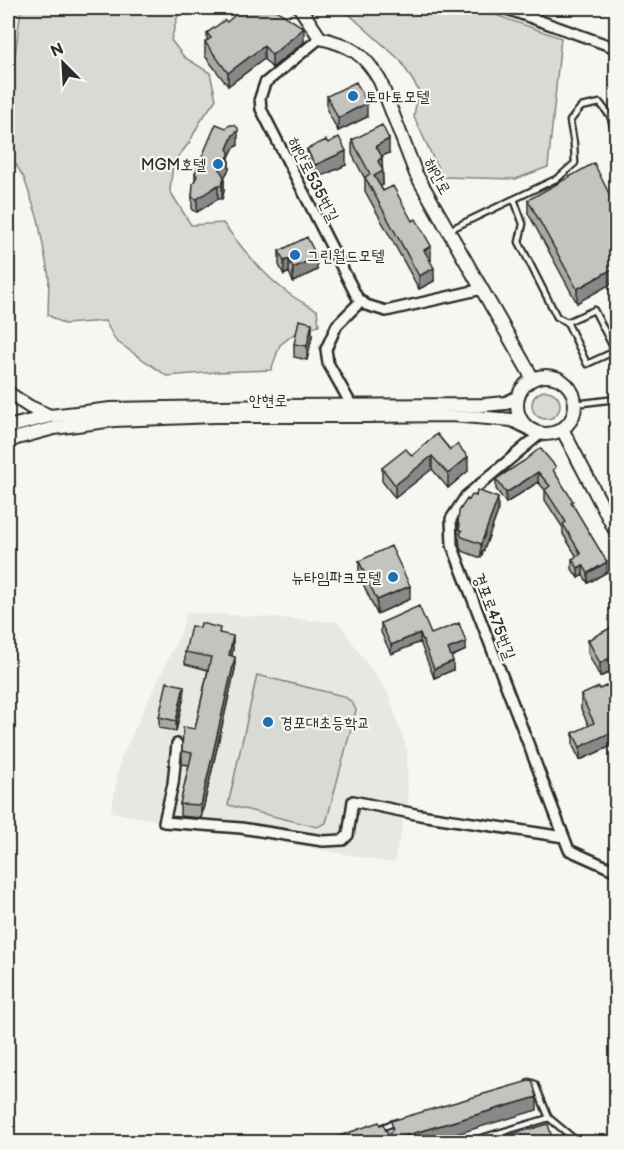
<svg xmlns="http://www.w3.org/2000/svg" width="624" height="1150" font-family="'Balsamiq Sans','Poor Story',sans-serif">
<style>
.built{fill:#e7e7e3}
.green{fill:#d9d9d5;stroke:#828280;stroke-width:1.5}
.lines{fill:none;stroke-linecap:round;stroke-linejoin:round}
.lane-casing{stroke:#2b2b2b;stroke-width:9}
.street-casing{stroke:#2b2b2b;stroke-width:14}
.secondary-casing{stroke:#2b2b2b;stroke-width:16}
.lane{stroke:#f6f6f2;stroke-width:4.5}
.street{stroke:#f6f6f2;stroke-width:9}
.secondary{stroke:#f6f6f2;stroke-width:12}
.wall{fill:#a8a8a5;stroke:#2b2b2b;stroke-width:1.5}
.shaded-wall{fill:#888886;stroke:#2b2b2b;stroke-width:1.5}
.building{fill:#c3c3c0;stroke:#2b2b2b;stroke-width:1.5}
.poi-dot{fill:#1f6fb2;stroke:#f6f6f2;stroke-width:2}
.labels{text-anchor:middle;stroke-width:4.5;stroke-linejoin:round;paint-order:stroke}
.poi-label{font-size:16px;fill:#2b2b2b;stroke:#f6f6f2;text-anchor:start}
.street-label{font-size:16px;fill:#2b2b2b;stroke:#f6f6f2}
</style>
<rect width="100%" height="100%" fill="#f6f6f2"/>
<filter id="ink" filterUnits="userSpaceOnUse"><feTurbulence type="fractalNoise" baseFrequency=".0167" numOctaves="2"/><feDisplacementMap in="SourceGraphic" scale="12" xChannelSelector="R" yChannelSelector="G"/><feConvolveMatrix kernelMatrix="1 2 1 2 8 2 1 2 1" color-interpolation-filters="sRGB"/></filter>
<g filter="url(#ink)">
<!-- built -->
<path class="built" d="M187,612L338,622L388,693L407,751L408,801L394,863L111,812L121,758L180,634Z"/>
<!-- green -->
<path class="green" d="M21,8H180L171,40L184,57L210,73L216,99L200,122L189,143L173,163L170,191L191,225L223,223C242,248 262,274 288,293C297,300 307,305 317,310L319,325L294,334L280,345L271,370L217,372L167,376L116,341L105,321L64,324L48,315L49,277L38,219L24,178L9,153V104Z
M342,8H476L561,38L548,167L516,179L442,177L414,117L418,89L400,60Z
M532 405a14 14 0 1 1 28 0a14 14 0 1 1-28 0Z
M257,675L343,696L352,702L356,710L326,823L317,827L228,805Z"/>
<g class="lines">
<!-- lane casing -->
<g class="lane-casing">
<path id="lane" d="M514,199L523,224L519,242L557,317L567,322L594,310L615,351L587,364L567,322
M449,230L558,178L575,163L574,144L570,121L581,107L600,103L610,116L616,135
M575,404L616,399
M529,1082L535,1084L549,1118L578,1142
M380,1128L397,1122
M468,1142L549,1118"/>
</g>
<!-- street casing -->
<g class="street-casing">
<path id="street" d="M504,8L616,48
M320,38L265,83L260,98L261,109L357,297L366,305L386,311L482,289
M352,406L328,363L326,349L337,325L361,301
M540,434L466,496L451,519L452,545L569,850L616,871
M177,744L173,784L164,822L241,828L323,841L343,840L348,835L353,801L420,815L564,837"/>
</g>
<!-- secondary casing -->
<g class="secondary-casing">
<path id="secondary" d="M300,8L320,38C350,45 365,54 380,81L416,174L533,379
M517 405a29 29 0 1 1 58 0a29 29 0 1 1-58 0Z
M8,393L30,407L50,416
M8,427L50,416L111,409L278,406L483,405L506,403L518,397
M562,429L616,532
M8,442L17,438L54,428L114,420L215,416H368L451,415L512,420L530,429"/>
</g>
<!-- lane -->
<use href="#lane" class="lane"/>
<!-- street -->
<use href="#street" class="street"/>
<!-- secondary -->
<use href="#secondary" class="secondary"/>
</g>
<!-- wall -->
<path class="wall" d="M197,8H214V12H197Z
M227,22L304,42L272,68L264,59L228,86L205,56V42L207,40V33Z
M327,96L367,117L338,131L327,110Z
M226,128L238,145L233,149L229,157V169L224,178V191L222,199H218L197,212L192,210V197L195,180V173Z
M352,140L389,153L382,156L383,185L380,186L431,260L430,261L434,281L419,289L365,191V179L352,154Z
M328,143L346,165L315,179L307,162V149Z
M528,200L616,208L577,303L528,213Z
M279,251L317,270L293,282L289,272L284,275L279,265Z
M312,336L307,360L294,357V344Z
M437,434L468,471L448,488L432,469L395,498L382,481V468L412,456Z
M524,461L556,475L573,505L607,572L588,583L583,575L578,578L572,569V559L577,557L563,534V528L545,500V490L538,482L506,503L496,489V479Z
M469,500L498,511L481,558L462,551L460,548L459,538L458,537V517Z
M359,561L410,599L377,614L359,575Z
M381,623L431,634L466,650L451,657L453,670L434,678L420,642L391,654L381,632Z
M616,625V669L600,677L588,653V640Z
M220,633L233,649L232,656L235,669L201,818L180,816V804L189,765L182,764V751L195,729L208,670L185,664V652Z
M616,681V744L580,760L573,746V733L589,726L581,709V695L600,689Z
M184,696L176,731L159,728V717Z"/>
<!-- shaded-wall -->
<path class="shaded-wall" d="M304,28V42L272,68V55Z
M264,46V59L228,86V73Z
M367,103V117L338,131V118Z
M238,131V145L233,149L229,157V169L224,178V191L222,199V186L220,170L227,149L233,135Z
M389,139V153L376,159V146Z
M346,151V165L315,179V165Z
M382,157L383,185L374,189V176L378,161Z
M218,185V199L197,212V199Z
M431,246V260L424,264V250Z
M317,257V270L293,282V268Z
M289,259V272L284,275V261Z
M616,267V281L577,303V289Z
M434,268V281L419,289V276Z
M312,323V336L307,360V346Z
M432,456V469L395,498V485Z
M468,457V471L448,488V474Z
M538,472V482L506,503V493Z
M498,498V511L481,558V544Z
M607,562V572L588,583V573Z
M583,565V575L578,578V568Z
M410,586V599L377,614V600Z
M420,633V642L391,654V645Z
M233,636V649L229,668V655Z
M466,642V650L448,658V649Z
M616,655V669L600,677V663Z
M235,657V669L201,818V805Z
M453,661V670L434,678V669Z
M184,686V696L176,731V721Z
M616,717V744L580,760V747L613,718Z
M537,1097V1110L426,1143H380Z"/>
<!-- building -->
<path class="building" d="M243,8H273L304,28L272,55L264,46L228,73L205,42L211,38L207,33L225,20L227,22Z
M356,82L367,103L338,118L327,96Z
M216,124L226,128L230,125H234L238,128V131L233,135L227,149L229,152V155L220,170L224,177L222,186L218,185L197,199L192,197L193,184L197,176L195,173Z
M382,125L389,139L376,146L382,157L378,161L383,171L374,176L383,191L393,186L412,221L416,219L431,246L424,250L434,268L419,276L365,177L370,174L352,140Z
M339,137L346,151L315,165L307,149L326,140L328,143Z
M594,163L616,208V267L577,289L528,200Z
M307,237L317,257L293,268L289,259L284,261L279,251Z
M299,320L312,323L307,346L294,344Z
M437,434L450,450L457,444L468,457L448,474L432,456L395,485L382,468L406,449L412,456Z
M540,448L556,467L553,470L573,501L571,502L607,562L588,573L583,565L578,568L572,559L581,554L563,524L566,522L545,490L550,486L538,472L506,493L496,479L524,461Z
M477,490L498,498L481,544L462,537L460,534L462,531L459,529L460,525L458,523L459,511L467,499L469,500L472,495L476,496Z
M391,546L410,586L377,600L359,561Z
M419,606L431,634L459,623L466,642L448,649L453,661L434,669L420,633L391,645L381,623Z
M201,623L220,628L219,633L233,636L229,655L235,657L201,805L180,804L192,753L182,751L183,729L184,727L195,729L211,657L185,652L191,626L200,628Z
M616,625V655L600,663L588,640Z
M616,681V717L613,718L616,727V730L580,747L573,733L594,723L581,695L599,687L600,689Z
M167,682L184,686L176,721L159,717Z
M532,1080L537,1097L380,1143H319L379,1122L380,1125L383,1124L386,1131L390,1133L393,1129L391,1121Z
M548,1124L553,1141L548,1143H484Z"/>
</g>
<!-- markers -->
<g class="poi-dot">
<circle cx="353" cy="96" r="6"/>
<circle cx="218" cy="164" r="6"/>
<circle cx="295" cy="255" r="6"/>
<circle cx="393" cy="577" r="6"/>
<circle cx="268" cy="722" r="6"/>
</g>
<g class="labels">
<!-- poi labels -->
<g class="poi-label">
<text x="365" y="102">토마토모텔</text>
<text x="206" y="170" text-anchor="end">MGM호텔</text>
<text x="307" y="261">그린월드모텔</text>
<text x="381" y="583" text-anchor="end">뉴타임파크모텔</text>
<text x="280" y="728">경포대초등학교</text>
</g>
<!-- street labels -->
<g class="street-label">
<text transform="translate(438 176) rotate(62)" y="6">해안로</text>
<text transform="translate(314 179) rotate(63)" y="6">해안로535번길</text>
<text x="268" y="406">안현로</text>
<text transform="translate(495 616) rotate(69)" y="6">경포로475번길</text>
</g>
</g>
<!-- margin -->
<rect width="624" height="1150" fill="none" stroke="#f6f6f2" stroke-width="30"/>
<rect x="15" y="15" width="594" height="1120" fill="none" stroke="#2b2b2b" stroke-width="2" filter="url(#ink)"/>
<!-- north arrow -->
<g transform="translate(63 63) rotate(336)" stroke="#f6f6f2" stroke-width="4.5" paint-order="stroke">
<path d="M0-4.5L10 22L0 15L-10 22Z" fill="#2b2b2b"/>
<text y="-9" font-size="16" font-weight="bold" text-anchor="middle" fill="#2b2b2b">N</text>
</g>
</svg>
